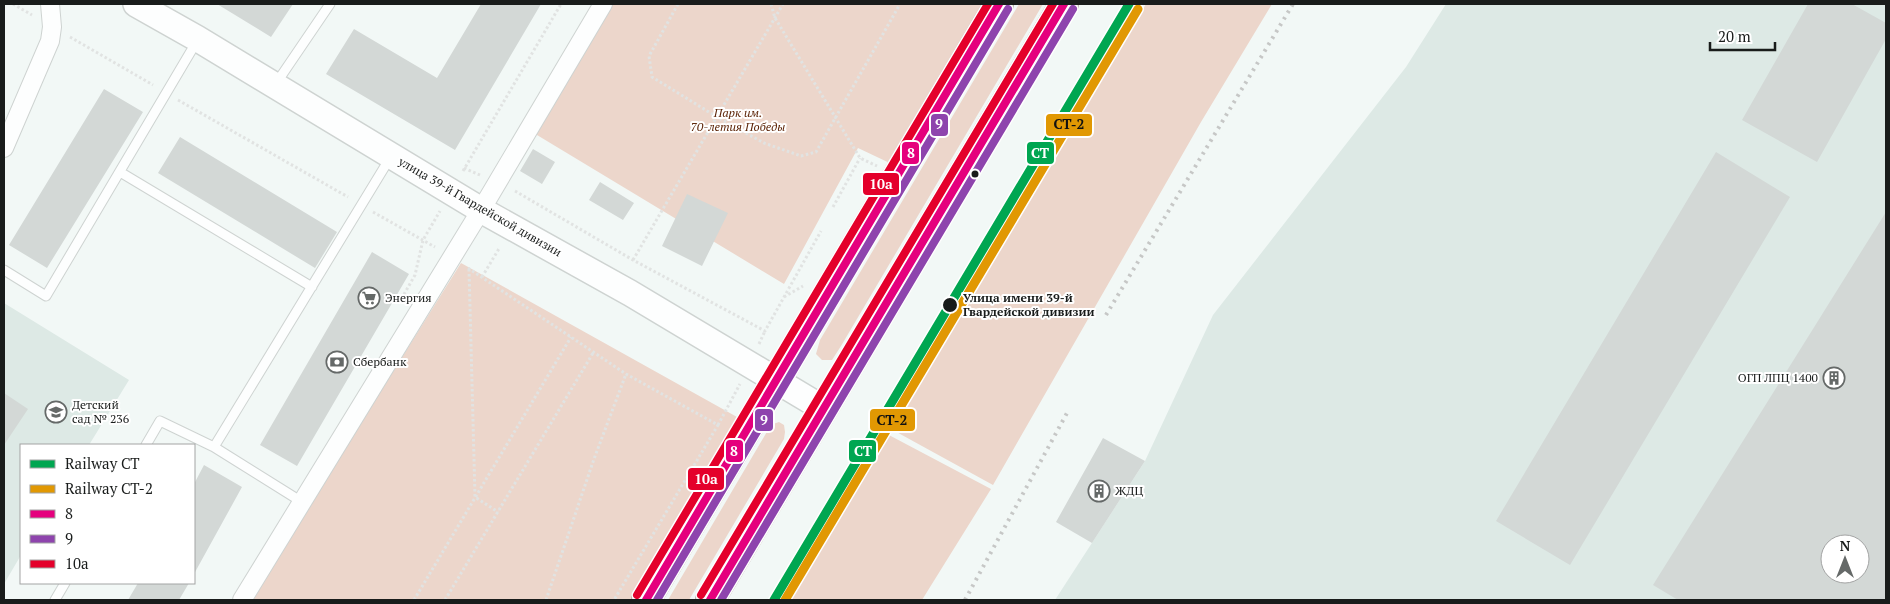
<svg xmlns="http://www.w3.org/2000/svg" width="1890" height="604" font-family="'PT Serif',serif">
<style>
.built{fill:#dde9e5;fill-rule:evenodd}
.green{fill:#ecd6cb}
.building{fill:#d3d8d6;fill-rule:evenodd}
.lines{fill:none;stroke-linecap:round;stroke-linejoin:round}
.service-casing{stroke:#ced3d1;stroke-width:11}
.minor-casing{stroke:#ced3d1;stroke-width:20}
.secondary-casing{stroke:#ced3d1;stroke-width:28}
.primary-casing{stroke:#b4aca5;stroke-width:30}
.path{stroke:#e1e3e2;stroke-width:3;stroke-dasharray:2.5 2.5;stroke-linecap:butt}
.service{stroke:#fdfefe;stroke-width:9}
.minor{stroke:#fdfefe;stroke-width:18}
.secondary{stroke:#fdfefe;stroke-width:25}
.primary{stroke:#efeae6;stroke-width:28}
.rail{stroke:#c6c7c6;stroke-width:4;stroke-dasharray:2.5 5;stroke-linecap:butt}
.bus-1-casing{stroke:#fff;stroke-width:11}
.bus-2-casing{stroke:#fff;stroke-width:11}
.bus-3-casing{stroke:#fff;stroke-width:11}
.bus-1{stroke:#e5007d;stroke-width:8}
.bus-2{stroke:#8e44ad;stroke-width:8}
.bus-3{stroke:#e4002b;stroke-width:8}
.rail-1-casing{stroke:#fff;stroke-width:12}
.rail-2-casing{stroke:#fff;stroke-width:12}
.rail-1{stroke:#00a651;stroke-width:9}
.rail-2{stroke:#e19803;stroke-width:9}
.bus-dot{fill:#191c1b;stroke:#fff;stroke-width:2}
.labels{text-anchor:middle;stroke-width:4;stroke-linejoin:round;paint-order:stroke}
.park-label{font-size:12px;font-style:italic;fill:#5d2508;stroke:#fff}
.street-label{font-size:12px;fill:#191c1b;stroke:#fff}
.poi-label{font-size:12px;fill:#191c1b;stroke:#fff;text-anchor:start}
.stop-label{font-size:12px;font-weight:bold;fill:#191c1b;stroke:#fff;text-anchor:start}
.line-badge{stroke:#fff;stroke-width:2}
.badge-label{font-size:14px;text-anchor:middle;font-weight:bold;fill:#fff}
.pale-badge-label{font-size:14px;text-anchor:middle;font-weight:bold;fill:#111}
</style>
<rect width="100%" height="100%" fill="#f2f8f6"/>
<!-- built -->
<path class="built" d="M1446,4H1886V600H1055L1145,461L1213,315L1406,67ZM1830,544H1860V574H1830Z
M4,303L129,380L89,445H21V555L4,584Z"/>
<!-- green -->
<path class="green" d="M608,4H992L896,166L858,148L784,284L532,132Z
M1019,4H1043L841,346L832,360H822L816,354L820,340Z
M1146,4H1272L1201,122L993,485L891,429Z
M461,263L746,422L638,600H250Z
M779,422L784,425L785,432L784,439L689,600H668L768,430L773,424Z
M887,434L991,489L922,600H788Z"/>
<!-- building -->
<path class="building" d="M217,4H293L271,37Z
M481,4H541L455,150L326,74L354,29L437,78Z
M1808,4H1852L1886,23V39L1817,162L1742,120Z
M104,89L143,112L47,268L9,245Z
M180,137L337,232L315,268L158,173Z
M533,149L555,162L542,184L520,171Z
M1716,152L1790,197L1570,565L1496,521Z
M600,182L634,203L623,220L589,200Z
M687,194L728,213L702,266L662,246Z
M1886,212V600H1678L1653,585ZM1830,544H1860V574H1830Z
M372,252L409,274L297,466L260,445Z
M4,393L28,409L4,445Z
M1103,438L1145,461L1092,543L1056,522Z
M204,465L242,487L194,574V484Z
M138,583H189L179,600H128Z"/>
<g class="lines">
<!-- service casing -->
<g class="service-casing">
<path id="service" d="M275,85L330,4
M120,172L312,287
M4,270L46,296L197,41
M146,445L160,421L214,447L390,158
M214,447L302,502
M55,600L65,583"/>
</g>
<!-- minor casing -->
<g class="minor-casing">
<path id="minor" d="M4,148L50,41L52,27L50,4
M242,600L481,210L603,4"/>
</g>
<!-- secondary casing -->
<g class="secondary-casing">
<path id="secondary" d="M136,4L198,39L481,210L630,293L824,409"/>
</g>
<!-- primary casing -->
<g class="primary-casing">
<path id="primary" d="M646,600L999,4
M710,600L1064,4"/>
</g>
<!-- path -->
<path class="path" d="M13,4L32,15
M678,4L649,56L652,77L717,117L764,143L801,156L816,152L900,4
M771,4L775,18L860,158L877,166
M70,37L153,85
M178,100L348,197
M464,168L480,175
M463,171L561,4
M515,191L633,260L765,331L821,231
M833,207L860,158
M373,212L435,247
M633,260L783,4
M468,268L626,374L718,425L614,600
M469,269L475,497L498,512
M482,277L500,247
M784,297L803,286
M399,303L415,275L423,240L440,211
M759,344L765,331
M932,352L957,309
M718,425L740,384
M414,600L571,337
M445,600L593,353
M546,600L594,459L626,374"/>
<!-- service -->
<use href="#service" class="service"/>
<!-- minor -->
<use href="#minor" class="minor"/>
<!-- secondary -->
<use href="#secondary" class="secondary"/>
<!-- primary -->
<use href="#primary" class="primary"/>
<!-- rail -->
<path class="rail" d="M1106,315L1293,4
M965,600L1067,413"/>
<!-- bus-1 casing -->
<g class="bus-1-casing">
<path id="bus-1" d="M646,600L999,4
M710,600L1064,4"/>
</g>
<!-- bus-2 casing -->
<g class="bus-2-casing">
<path id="bus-2" d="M657,600L1008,9
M721,600L1073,9"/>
</g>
<!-- bus-3 casing -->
<g class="bus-3-casing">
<path id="bus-3" d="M637,595L988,4
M701,595L1053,4"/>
</g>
<!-- bus-1 -->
<use href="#bus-1" class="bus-1"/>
<!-- bus-2 -->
<use href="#bus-2" class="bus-2"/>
<!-- bus-3 -->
<use href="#bus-3" class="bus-3"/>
<!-- rail-1 casing -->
<g class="rail-1-casing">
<path id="rail-1" d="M774,600L1129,4"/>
</g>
<!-- rail-2 casing -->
<g class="rail-2-casing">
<path id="rail-2" d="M785,600L1138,9"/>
</g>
<!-- rail-1 -->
<use href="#rail-1" class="rail-1"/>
<!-- rail-2 -->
<use href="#rail-2" class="rail-2"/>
</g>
<!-- icons -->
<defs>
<g id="supermarket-ring" transform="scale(1.125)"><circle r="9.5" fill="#fff" stroke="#656968" stroke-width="1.5"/><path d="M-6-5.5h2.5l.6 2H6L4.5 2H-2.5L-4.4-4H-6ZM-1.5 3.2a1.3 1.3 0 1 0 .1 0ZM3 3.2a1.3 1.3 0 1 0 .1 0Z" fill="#656968"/></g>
<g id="bank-ring" transform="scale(1.125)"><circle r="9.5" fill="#fff" stroke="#656968" stroke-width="1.5"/><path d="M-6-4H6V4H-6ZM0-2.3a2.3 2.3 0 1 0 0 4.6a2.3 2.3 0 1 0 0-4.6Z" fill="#656968"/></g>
<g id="building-ring" transform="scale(1.125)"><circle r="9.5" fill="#fff" stroke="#656968" stroke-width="1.5"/><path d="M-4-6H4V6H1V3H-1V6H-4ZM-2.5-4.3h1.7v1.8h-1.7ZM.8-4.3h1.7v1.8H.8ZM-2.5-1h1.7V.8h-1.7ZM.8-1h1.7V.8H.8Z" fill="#656968"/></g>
<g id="school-ring" transform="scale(1.125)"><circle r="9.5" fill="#fff" stroke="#656968" stroke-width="1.5"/><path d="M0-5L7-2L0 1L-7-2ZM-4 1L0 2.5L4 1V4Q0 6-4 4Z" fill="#656968"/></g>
</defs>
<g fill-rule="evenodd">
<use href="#supermarket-ring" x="369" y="298"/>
<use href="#bank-ring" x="337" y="362"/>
<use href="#building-ring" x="1834" y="378"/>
<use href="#school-ring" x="56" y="412"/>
<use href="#building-ring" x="1099" y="491"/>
</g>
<!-- markers -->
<g class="bus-dot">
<circle cx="975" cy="174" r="4.5"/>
<circle cx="950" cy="305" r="8"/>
</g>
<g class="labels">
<!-- park labels -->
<g class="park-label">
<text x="738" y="117">Парк им.<tspan x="738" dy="14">70-летия Победы</tspan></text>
</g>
<!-- street labels -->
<g class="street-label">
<text transform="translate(480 207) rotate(30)" y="4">улица 39-й Гвардейской дивизии</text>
</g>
<!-- poi labels -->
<g class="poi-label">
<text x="385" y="302">Энергия</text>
<text x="353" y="366">Сбербанк</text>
<text x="1818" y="382" text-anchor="end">ОГП ЛПЦ 1400</text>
<text x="72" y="409">Детский<tspan x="72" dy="14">сад № 236</tspan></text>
<text x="1115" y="495">ЖДЦ</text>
</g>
<!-- stop labels -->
<g class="stop-label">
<text x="963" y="302">Улица имени 39-й<tspan x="963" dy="14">Гвардейской дивизии</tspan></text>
</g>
</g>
<g class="line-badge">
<rect x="930" y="113" width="19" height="24" rx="5" fill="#8e44ad"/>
<rect x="1045" y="113" width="48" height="24" rx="5" fill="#e19803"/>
<rect x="901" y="141" width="19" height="24" rx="5" fill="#e5007d"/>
<rect x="1026" y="141" width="29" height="24" rx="5" fill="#00a651"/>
<rect x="862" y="172" width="38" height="24" rx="5" fill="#e4002b"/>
<rect x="754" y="408" width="20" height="24" rx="5" fill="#8e44ad"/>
<rect x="869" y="408" width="47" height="24" rx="5" fill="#e19803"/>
<rect x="725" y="439" width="19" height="24" rx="5" fill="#e5007d"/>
<rect x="848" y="439" width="29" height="24" rx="5" fill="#00a651"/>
<rect x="687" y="467" width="38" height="24" rx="5" fill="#e4002b"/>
</g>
<g class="badge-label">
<text x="939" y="129">9</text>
<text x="911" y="158">8</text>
<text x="1040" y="158">СТ</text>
<text x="881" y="189">10а</text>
<text x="764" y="425">9</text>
<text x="734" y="456">8</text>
<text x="863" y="456">СТ</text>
<text x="706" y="484">10а</text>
</g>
<g class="pale-badge-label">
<text x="1069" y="129">СТ-2</text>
<text x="892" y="425">СТ-2</text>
</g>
<!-- border -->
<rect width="1890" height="604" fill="none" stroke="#191c1b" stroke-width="10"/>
<!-- legend -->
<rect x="20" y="444" width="175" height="140" fill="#ffffff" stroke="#a3a4a4"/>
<rect x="30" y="460" width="25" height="8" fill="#00a651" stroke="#a3a4a4"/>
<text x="65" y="469" font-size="15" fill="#191c1b">Railway СТ</text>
<rect x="30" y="485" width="25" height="8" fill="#e19803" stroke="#a3a4a4"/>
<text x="65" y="494" font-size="15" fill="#191c1b">Railway СТ-2</text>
<rect x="30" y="510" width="25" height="8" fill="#e5007d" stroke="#a3a4a4"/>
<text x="65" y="519" font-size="15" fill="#191c1b">8</text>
<rect x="30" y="535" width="25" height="8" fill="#8e44ad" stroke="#a3a4a4"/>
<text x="65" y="544" font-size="15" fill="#191c1b">9</text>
<rect x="30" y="560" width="25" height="8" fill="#e4002b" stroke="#a3a4a4"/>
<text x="65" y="569" font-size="15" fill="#191c1b">10а</text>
<!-- north arrow -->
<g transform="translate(1845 559)"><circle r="24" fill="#ffffff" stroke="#a3a4a4"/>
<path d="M0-4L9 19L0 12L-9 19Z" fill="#656968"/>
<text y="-8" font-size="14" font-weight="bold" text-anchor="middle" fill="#191c1b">N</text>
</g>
<!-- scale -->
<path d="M1710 42v8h65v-8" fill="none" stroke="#191c1b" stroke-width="2.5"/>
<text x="1718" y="42" font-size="15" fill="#191c1b" stroke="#ffffff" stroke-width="4" paint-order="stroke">20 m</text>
</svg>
